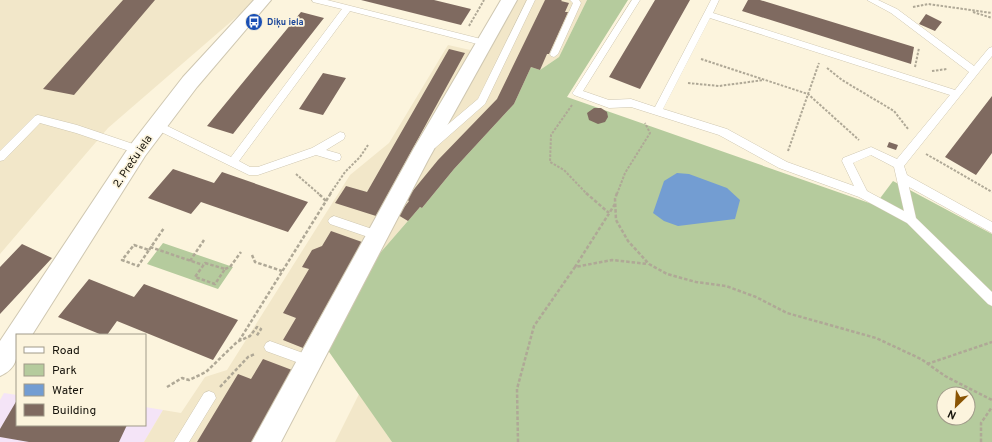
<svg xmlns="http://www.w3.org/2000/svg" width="992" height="442" font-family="Overpass,sans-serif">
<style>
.commercial{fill:#f4e4f7}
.built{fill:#f2e7c9}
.green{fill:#b5cb9d;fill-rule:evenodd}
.water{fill:#739dd2}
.building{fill:#7f6a60}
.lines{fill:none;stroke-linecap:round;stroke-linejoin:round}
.service-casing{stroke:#cfc7b1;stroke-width:1}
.minor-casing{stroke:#cfc7b1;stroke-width:2}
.path-far1{stroke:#afa896;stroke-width:2;stroke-dasharray:2.5 1.5;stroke-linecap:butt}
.path{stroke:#afa896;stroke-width:2.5;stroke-dasharray:3.5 2;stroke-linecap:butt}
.service{fill:#fff;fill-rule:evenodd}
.minor{fill:#fff;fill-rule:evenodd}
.labels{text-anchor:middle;stroke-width:3.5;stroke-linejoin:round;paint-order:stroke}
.far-transit-label{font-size:9px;font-weight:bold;fill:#164399;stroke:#fcf4dd;text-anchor:start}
.street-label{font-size:11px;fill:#16130b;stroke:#fcf4dd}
</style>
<rect width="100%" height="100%" fill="#fcf4dd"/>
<!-- commercial -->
<path class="commercial" d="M4,393L17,395V425H145V407L163,410L144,442H0V400Z"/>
<!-- built -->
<path class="built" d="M0,0H256L108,128L0,254Z
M516,0H587L559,57L540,70L531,68L514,104L454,169L422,208L420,207L374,260L277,442H144L163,410L181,413L205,377L227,370L350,175L389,143L448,45L488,54Z
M359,394L392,442H335Z"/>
<!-- green -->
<path class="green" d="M587,0H628L567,97L875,205L893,181L992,234V442H392L327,349L374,260L420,207L422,208L454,169L514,104L531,67L540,70L559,57ZM944,394H968V418H944Z
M163,243L233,267L218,289L147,264Z"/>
<!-- water -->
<path class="water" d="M677,173L689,174L727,188L740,200L735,219L678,226L664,221L653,213L664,181Z"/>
<!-- building -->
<path class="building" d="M123,0H155L74,95L43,89Z
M361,0H434L471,9L461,25Z
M545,0H562L561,1L569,3L565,12H568L549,54H547L540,70L531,67L514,104L454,169L422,208L420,207L408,221L398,215L409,201L406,199L438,160L497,99Z
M655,0H690L640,89L609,77Z
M748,0H760L914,47L911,64L742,11Z
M301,12L324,18L233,134L207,126Z
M926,14L942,22L935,31L919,24Z
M449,49L465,53L376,216L335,203L346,186L367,192Z
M323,73L346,78L323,115L299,109Z
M992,96V153L976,175L945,157Z
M594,108H601L607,112L608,117L605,122L598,124L589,120L587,113Z
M889,142L898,145L896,150L887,147Z
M173,169L214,183L222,172L308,202L288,232L201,202L191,214L148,198Z
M331,231L362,242L303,348L283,340L296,318L283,313L309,269L302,267L312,250L322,246Z
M22,244L52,258L0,314V267Z
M89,279L134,297L144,284L238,320L213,360L117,321L107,335H102L58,317Z
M263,359L292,370L252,442H197L238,374L251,379Z
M17,400V425H127L119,442H29L0,437V429Z"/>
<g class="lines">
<!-- service casing -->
<g class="service-casing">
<path id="service" d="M312,0H327L485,40L489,43L485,46L350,11L239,161L250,167H258L312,148L340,132L344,133L345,136L344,139L326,150L340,154L341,157L340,160L336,161L316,155L258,175H249L153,128L151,125L153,122H159L231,157L342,9L313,2Z
M527,0H535L485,104L435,148H427L426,145L427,142L478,99Z
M570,0H579L581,3L558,54L554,57L551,56L550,54L573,3Z
M632,0H640L583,91L609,100L631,99L655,107L711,0H719L713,13L955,90L969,72L891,13L867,0H878L897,9L974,66L989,48L992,47V56L904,166L907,175L992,222V233L909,187L916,218L992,292V306L988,304L907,223L859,197L779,168L719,135L631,107L609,108L574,95L572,93L574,91ZM710,18L950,95L897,159L871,147L843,158L842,161L854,186L787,162L727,129L663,109ZM871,155L894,167L904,211L867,191L853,163Z
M38,115L77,125L142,147L143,150L142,153L138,154L76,133L40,123L4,160L0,161V151L35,116Z
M334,216L381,232L383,235L381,238L377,240L330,224L328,221L330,218Z
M270,341L314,357L316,361L314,365L310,367L266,351L264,347L266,343Z
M209,391L214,393L216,398L189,442H174L204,393Z"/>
</g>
<!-- minor casing -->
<g class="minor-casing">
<path id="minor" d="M254,0H271L197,87L145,156L32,335H17C17,354 20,367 0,376V341L131,144L183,77Z
M501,0H517L428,160L281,442H252L414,148Z"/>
</g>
<!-- path-far1 -->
<path class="path-far1" d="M913,7L928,4L992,13
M973,12L992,18
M469,26L484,0
M701,59L808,94L859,140
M915,67L919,48
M827,68L842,80L894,111L908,129
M932,71L947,69
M688,83L719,86L764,80
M572,105L551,135L550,162L564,170L587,194
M788,151L819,63
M926,154L992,192
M296,174L319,194
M330,194L345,172L360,157L368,145
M617,194L625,173L650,133L645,123"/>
<!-- path -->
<path class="path" d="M586,193L609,213
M617,193L615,199L616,220L628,241L649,264L667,274L696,282L726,286L756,297L787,313L876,338L921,359L945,376L992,400
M326,201L331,193
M615,204L575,267L612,260L648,264
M134,245L149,250L138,266L122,260Z
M150,247L203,265
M149,250L164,228
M252,255L255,262L282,271
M190,261L204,240
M205,263L225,269L215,284L195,277Z
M225,269L230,267L241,252
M239,341L326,201L318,193
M927,364L992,342
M167,387L182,378L189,380L206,372L237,342L250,336L257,327L261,329L256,337
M220,387L248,357L255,354
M518,442L517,389L534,326L575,267
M981,442V423L992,407"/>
<!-- service -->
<use href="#service" class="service"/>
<!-- minor -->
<use href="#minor" class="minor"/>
</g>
<!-- icons -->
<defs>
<g id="bus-disc" transform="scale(0.9)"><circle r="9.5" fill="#1a4fb4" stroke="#fcf4dd"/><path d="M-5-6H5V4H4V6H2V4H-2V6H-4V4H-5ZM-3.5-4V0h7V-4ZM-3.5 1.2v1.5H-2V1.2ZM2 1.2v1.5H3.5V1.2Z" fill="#fff"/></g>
</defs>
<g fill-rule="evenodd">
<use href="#bus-disc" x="254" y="22"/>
</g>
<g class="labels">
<!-- far-transit labels -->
<g class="far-transit-label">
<text x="267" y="25">Diķu iela</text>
</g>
<!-- street labels -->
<g class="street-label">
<text transform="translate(132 161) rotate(-56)" y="4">2. Preču iela</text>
</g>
</g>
<!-- legend -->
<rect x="16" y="334" width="130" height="92" fill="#fcf4dd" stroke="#a09a89"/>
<rect x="24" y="347" width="20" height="6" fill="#ffffff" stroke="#a09a89"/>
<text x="52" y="354" font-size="12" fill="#16130b">Road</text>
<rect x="24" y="364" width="20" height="12" fill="#b5cb9d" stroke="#a09a89"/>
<text x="52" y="374" font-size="12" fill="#16130b">Park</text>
<rect x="24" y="384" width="20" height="12" fill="#739dd2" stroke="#a09a89"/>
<text x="52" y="394" font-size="12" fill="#16130b">Water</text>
<rect x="24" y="404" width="20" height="12" fill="#7f6a60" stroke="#a09a89"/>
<text x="52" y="414" font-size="12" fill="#16130b">Building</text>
<!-- north arrow -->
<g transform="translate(956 406) rotate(205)"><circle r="19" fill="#fcf4dd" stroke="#a09a89"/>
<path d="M0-3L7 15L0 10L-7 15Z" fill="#8a5504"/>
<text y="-6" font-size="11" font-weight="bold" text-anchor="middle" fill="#16130b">N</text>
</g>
</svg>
